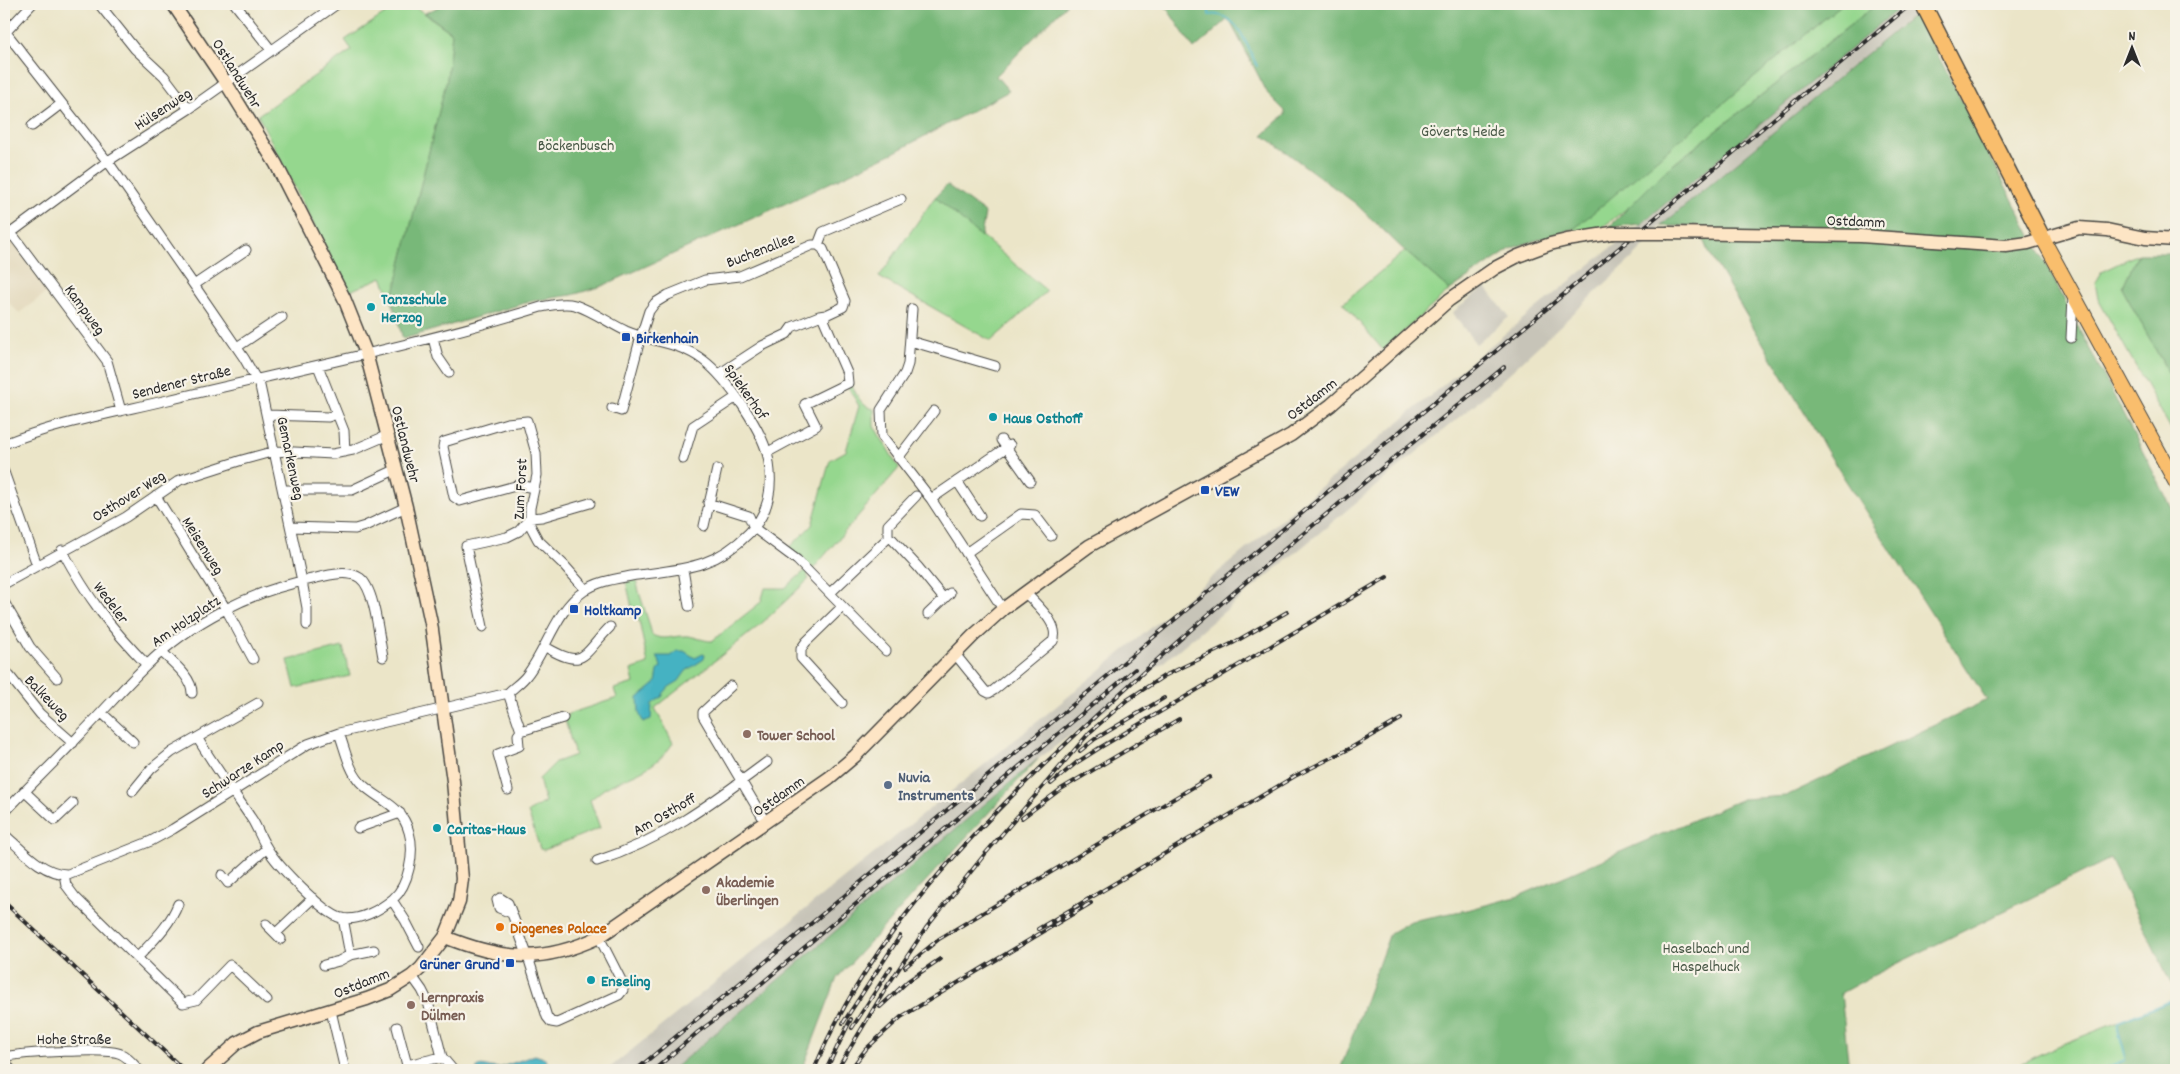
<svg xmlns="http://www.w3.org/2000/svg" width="2180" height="1074" font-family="Dekko,sans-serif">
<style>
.built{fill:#e1d6b7}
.industrial{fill:#c7c4b8}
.green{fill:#95d78e;stroke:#60815c}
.forest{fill:#78b879;stroke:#527252}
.water{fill:#45b2c2;stroke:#386e76}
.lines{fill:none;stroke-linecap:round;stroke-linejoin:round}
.stream{stroke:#45b2c2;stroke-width:2}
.street-casing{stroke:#484743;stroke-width:11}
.secondary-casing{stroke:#484743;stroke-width:15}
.primary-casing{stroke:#484743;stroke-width:16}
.highway-casing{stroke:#484743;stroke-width:18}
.street{stroke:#fff;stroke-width:9}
.secondary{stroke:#fde5c5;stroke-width:12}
.primary{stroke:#f9be6d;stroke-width:14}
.highway{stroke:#f9be6d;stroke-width:15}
.rail-casing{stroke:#2b2b2b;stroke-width:4}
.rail{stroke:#f7f3e8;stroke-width:2;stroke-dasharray:5.5;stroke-linecap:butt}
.secondary-bridge-casing{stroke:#484743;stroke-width:15;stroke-linecap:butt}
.secondary-bridge{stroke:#fde5c5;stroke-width:12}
.culture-dot{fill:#0f9aa8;stroke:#f7f3e8;stroke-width:2}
.transit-dot{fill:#1a4fb4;stroke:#f7f3e8;stroke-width:2}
.education-dot{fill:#8d6e63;stroke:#f7f3e8;stroke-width:2}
.service-dot{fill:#5c6f8a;stroke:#f7f3e8;stroke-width:2}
.food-dot{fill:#e8710a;stroke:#f7f3e8;stroke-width:2}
.labels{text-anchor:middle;stroke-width:4.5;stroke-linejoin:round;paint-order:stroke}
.street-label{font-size:16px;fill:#2b2b2b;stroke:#f7f3e8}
.park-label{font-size:16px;fill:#465644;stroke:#f7f3e8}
.culture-label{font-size:16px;font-weight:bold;fill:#0d838f;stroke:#f7f3e8;text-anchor:start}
.transit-label{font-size:16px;font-weight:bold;fill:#164399;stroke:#f7f3e8;text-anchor:start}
.education-label{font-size:16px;font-weight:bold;fill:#785e54;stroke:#f7f3e8;text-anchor:start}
.service-label{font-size:16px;font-weight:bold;fill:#4e5e75;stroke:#f7f3e8;text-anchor:start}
.food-label{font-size:16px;font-weight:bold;fill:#c56008;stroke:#f7f3e8;text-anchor:start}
</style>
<rect width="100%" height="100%" fill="#f7f3e8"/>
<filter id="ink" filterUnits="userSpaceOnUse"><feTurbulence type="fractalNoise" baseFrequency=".02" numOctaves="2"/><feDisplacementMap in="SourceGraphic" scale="10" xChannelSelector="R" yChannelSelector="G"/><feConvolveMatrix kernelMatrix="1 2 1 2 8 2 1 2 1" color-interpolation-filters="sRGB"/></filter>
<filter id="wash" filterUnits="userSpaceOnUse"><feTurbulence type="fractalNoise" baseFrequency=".0096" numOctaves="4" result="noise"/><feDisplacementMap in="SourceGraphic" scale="20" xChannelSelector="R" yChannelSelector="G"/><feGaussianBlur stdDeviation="1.12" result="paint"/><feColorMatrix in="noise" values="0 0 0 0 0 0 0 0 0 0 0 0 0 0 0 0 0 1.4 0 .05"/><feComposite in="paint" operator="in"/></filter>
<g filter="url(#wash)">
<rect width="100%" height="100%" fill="#ebe5c8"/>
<!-- built -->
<path class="built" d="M12,240L49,291L19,313L4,298V246Z"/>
<!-- industrial -->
<path class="industrial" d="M1904,4H1926L1661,226L1640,251L1487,394L1108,708L1038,759L672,1070H607L1069,696L1524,318L1641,224Z
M1485,286L1509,317L1476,344L1452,313Z"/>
<!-- green -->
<path class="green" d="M400,4H411L452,33L447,79L392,301L382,277L348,292L258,115L352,50L345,40Z
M1842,4H1877L1665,171L1638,200L1604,226L1600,234L1567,240L1575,228L1613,195Z
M935,197L1047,291L991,341L879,277Z
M1405,251L1450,290L1383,350L1343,303Z
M2138,254L2122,288L2176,387V438L2098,299L2095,282L2101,272Z
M851,384C858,396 860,406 874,409V426L899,468L807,576L809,579L760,625L655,708L673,743C656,769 635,773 609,786C602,789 596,796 590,800L600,828L544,850L540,849L528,812L545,802L539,779L556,762L575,755L565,720L568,714L617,698L614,689L634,683L631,670L648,664L639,621L633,612L626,581L636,580C640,599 648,616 652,635C664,641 671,636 684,636C692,635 702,641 712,641L761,602L765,588H785L806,570L786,551L812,525L830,460L846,451L859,406L848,387Z
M343,647L350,676L295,688L288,660Z
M2176,999V1070H2007L2053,1048Z"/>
<!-- forest -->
<path class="forest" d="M445,4H1067L996,76L1009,91L893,153L791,201L602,286L572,295L532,301L403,339L392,301L447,79L452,33L425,13Z
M1164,4H1842L1575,228L1512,248L1450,290L1405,251L1355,203L1263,135L1285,115V111L1268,94L1232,25L1227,20L1194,49Z
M1877,4H1904L1641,224L1609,227L1665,171Z
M1916,13L2176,516V993L2110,859L1870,977L1841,993L1849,1070H1340L1390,933L1411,921L1471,909L1519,896L1742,799L1786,796L1987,700L1830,456L1707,249L1698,226H1661Z
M947,185L985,213L981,237L935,197Z
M2138,254H2176V387L2122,288Z
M1038,759L837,978L802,1070H672Z
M2176,1000V1070H2120V1063L2125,1060C2126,1047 2118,1036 2118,1022Z"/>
<!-- water -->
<path class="water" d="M677,651H684L695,658L703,654L705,655L704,659L686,671L679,681L669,687L663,694V696L652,704L651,719L643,722L639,713L638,698L656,683L658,671L661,667L659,660L656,656H670Z
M535,1055L544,1058L548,1063V1070H476L479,1066L499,1068Z"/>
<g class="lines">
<!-- stream -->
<path class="stream" d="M1209,4V15C1237,10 1247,46 1257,66
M2101,1070L2125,1060C2126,1046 2116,1036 2118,1022L2176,999"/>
</g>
</g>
<g filter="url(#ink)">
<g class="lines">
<!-- street casing -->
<g class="street-casing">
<path id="street" d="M99,4L135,49L164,76L189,109
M235,4L271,50
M4,30L111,166L194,285L244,358L260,386L302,581L307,608V625
M4,34L32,4
M32,126L61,104
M4,229L15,238L107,361L121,411
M4,238L108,161L189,109L337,4
M818,245L823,232L901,199
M194,285L246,250
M912,309L908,364L905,373L881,410L882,436L931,499L1003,609
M433,338L438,357L449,373
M2071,338L2073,297
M910,341L995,366
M237,347L282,317
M318,366L344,431L345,452
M719,374L762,346L787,334L792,327L819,316L826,315
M612,408L621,411L641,336L649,311L655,303L668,295L705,280L740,276L812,245H818
M268,415L328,417L337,414
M1001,440L1030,481
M4,444C56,423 113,413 168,400C293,370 419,345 541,307C552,305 564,302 575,305C593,311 609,323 626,331C651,342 680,342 703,360C727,378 766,434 769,463C773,489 768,514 749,533C713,570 679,569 631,576C615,579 598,581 584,591C556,610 547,649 527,675C522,682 514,687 508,693L339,733L308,744L173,829L151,841L68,874C43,875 21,849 4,834
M768,452L816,426L805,404L848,383L847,373L824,320L826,315L843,307L845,301L823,249L818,245
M898,458L934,411
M683,459L693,426L732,400L738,399
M4,472L37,565
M957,481L980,516
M534,488L519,485L460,501L454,497L443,447L444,442L507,423L527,421L536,453L537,475L530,508V525L538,540L564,565L586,590
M283,490H352L397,469
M156,496L226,609L253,659
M931,499L1010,445
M708,503L749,516L754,528L797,560L886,651
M704,526L717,469
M291,527L355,529L365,526L406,507
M888,538V525L916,496
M62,550C88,598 109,626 147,665
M966,553L1021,514L1035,515L1051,536
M683,569L689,606
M4,584L126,517L180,480L242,460L275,451L333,454L353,450L388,435
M830,593L888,538L892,539L918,567L944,599
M4,602L30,647L57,678
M928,614L950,593
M483,627L466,546L507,537L519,531L530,518L542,517L590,503
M544,646C585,671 582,655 610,627
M162,652C173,663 192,677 192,693
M955,654L985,691L989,693L994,690L1053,641C1061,624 1035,604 1025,592
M4,669L40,714L73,743
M731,686L703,712V716L766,823
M508,693L521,731L563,718
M842,703L801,658V649L806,642L842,607
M102,713L133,742
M198,739C215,767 235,794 253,821C258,830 262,840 267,848C277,865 323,913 341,918C358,922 380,910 393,899C409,885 415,852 409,832C401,803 378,801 360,782C349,770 345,749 339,733
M508,790L498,754L519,746L518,735L521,731
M24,791L55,820L73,803
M133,791L151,769L172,752L258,703
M4,813C28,787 54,763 78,737C101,714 122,689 146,666C190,622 251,591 312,579C325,576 347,569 360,578C375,589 379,638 383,657
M358,828L400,813
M597,861C663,840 712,803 767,762
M64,874L66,885L75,897L183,1003L196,1000L230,965L267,1000
M222,875L228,883L267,848
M392,900L405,920L419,947
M511,913L499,908L497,900L500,898L508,903L528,957L547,1017L551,1022L557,1023L619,995L623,990V984L599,937
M266,924L281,939
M276,933L313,898
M350,955L374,950
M138,957C153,941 170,925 178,904
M324,965L339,961L350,955L343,918
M412,976L422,990L428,1002L442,1057L453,1070
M331,1011L345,1070
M397,1027L407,1065
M4,1057C21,1053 108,1047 121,1054C128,1057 134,1065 139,1070
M4,1061L11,1070
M409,1070L407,1065L442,1057"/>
</g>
<!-- secondary casing -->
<g class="secondary-casing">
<path id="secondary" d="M173,4L226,83L276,164L344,298L366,353L406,507L431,623L453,781L462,879L459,902L445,937L421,968L412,976L390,990L367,999L258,1032L237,1043L207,1070
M1668,233L1861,236L2006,246L2028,243L2079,228L2107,230L2145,238L2176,240
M445,937C502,960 542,964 599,937L829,778L855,756L973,636L1003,609L1089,546L1291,435L1331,405L1449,300L1495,268L1518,256L1550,244L1567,240L1612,233"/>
</g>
<!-- primary casing -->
<g class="primary-casing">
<path id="primary" d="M2043,239L2176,483"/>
</g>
<!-- highway casing -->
<g class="highway-casing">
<path id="highway" d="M1923,4L2043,239"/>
</g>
<!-- street -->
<use href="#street" class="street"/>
<!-- secondary -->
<use href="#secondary" class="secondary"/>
<!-- primary -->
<use href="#primary" class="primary"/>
<!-- highway -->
<use href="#highway" class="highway"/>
<!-- rail casing -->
<g class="rail-casing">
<path id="rail" d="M1080,751L1095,739L1164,698
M1051,784L1076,763L1101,747L1387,577
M1022,818L1061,789L1179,719
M4,902L184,1070
M905,967L939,939L1210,777
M880,1007L908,981L940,959
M843,1023L900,936
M852,1028L891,967
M636,1070L1911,4
M654,1070L698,1032L743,999L1135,669
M814,1070C872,927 991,813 1101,711C1230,591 1368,480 1504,367
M826,1070L851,1019
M837,1070L886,988L926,928L985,854L1090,732L1127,700L1164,676L1233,643L1287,612
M850,1070L866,1049L901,1017L1091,903L1038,929L1295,776L1349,749L1401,719"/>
</g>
<!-- rail -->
<use href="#rail" class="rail"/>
<!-- secondary-bridge casing -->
<g class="secondary-bridge-casing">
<path id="secondary-bridge" d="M1612,233H1668"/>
</g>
<!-- secondary-bridge -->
<use href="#secondary-bridge" class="secondary-bridge"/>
</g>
</g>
<!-- markers -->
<g class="culture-dot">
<circle cx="371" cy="307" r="5"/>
<circle cx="993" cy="417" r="5"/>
<circle cx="437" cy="828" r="5"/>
<circle cx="591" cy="980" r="5"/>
</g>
<g class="transit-dot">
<rect x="621" y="332" width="10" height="10" rx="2.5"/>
<rect x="1200" y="485" width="10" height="10" rx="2.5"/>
<rect x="569" y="604" width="10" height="10" rx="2.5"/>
<rect x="505" y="958" width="10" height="10" rx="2.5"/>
</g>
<g class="education-dot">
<circle cx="747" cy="734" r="5"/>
<circle cx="706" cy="890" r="5"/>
<circle cx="411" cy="1005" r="5"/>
</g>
<circle class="service-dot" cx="888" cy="785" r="5"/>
<circle class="food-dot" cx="500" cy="927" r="5"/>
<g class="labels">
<!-- street labels -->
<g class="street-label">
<text transform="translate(238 73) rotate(58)" y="6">Ostlandwehr</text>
<text transform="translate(162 108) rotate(-33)" y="6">Hülsenweg</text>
<text transform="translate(1856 220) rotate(2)" y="6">Ostdamm</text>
<text transform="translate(760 249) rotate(-21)" y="6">Buchenallee</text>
<text transform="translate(86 309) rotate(54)" y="6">Kampweg</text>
<text transform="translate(181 381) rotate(-14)" y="6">Sendener Straße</text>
<text transform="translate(747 391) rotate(55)" y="6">Spiekerhof</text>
<text transform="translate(1311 398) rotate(-38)" y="6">Ostdamm</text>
<text transform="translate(407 444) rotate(76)" y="6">Ostlandwehr</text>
<text transform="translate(292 458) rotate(78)" y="6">Gemarkenweg</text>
<text transform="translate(519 489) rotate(-87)" y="6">Zum Forst</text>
<text transform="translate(128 495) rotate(-32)" y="6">Osthover Weg</text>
<text transform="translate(204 545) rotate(58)" y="6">Meisenweg</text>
<text transform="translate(112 602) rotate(53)" y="6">Wedeler</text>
<text transform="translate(185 620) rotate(-34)" y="6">Am Holzplatz</text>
<text transform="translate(48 697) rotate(46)" y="6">Balkeweg</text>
<text transform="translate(242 768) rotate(-33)" y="6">Schwarze Kamp</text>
<text transform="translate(778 795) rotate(-35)" y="6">Ostdamm</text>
<text transform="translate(664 813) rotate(-30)" y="6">Am Osthoff</text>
<text transform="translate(361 982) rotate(-22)" y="6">Ostdamm</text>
<text x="74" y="1044">Hohe Straße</text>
</g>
<!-- park labels -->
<g class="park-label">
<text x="1463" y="136">Göverts Heide</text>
<text x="576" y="150">Böckenbusch</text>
<text x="1706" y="953">Haselbach und<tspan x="1706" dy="18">Haspelhuck</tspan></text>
</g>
<!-- culture labels -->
<g class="culture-label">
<text x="381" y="304">Tanzschule<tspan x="381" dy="18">Herzog</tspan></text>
<text x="1003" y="423">Haus Osthoff</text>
<text x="447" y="834">Caritas-Haus</text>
<text x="601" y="986">Enseling</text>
</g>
<!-- transit labels -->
<g class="transit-label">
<text x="636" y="343">Birkenhain</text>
<text x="1215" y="496">VEW</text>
<text x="584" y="615">Holtkamp</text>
<text x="500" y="969" text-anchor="end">Grüner Grund</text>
</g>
<!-- education labels -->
<g class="education-label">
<text x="757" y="740">Tower School</text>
<text x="716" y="887">Akademie<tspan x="716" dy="18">Überlingen</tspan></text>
<text x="421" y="1002">Lernpraxis<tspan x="421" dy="18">Dülmen</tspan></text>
</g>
<!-- service labels -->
<g class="service-label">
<text x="898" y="782">Nuvia<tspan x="898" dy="18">Instruments</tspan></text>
</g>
<!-- food labels -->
<g class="food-label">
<text x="510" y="933">Diogenes Palace</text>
</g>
</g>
<!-- margin -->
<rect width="2180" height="1074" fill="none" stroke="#f7f3e8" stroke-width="20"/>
<!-- north arrow -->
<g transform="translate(2132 48)" stroke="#f7f3e8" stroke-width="4" paint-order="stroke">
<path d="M0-4L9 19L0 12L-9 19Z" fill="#2b2b2b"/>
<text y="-8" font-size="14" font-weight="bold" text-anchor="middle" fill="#2b2b2b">N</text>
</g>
</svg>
